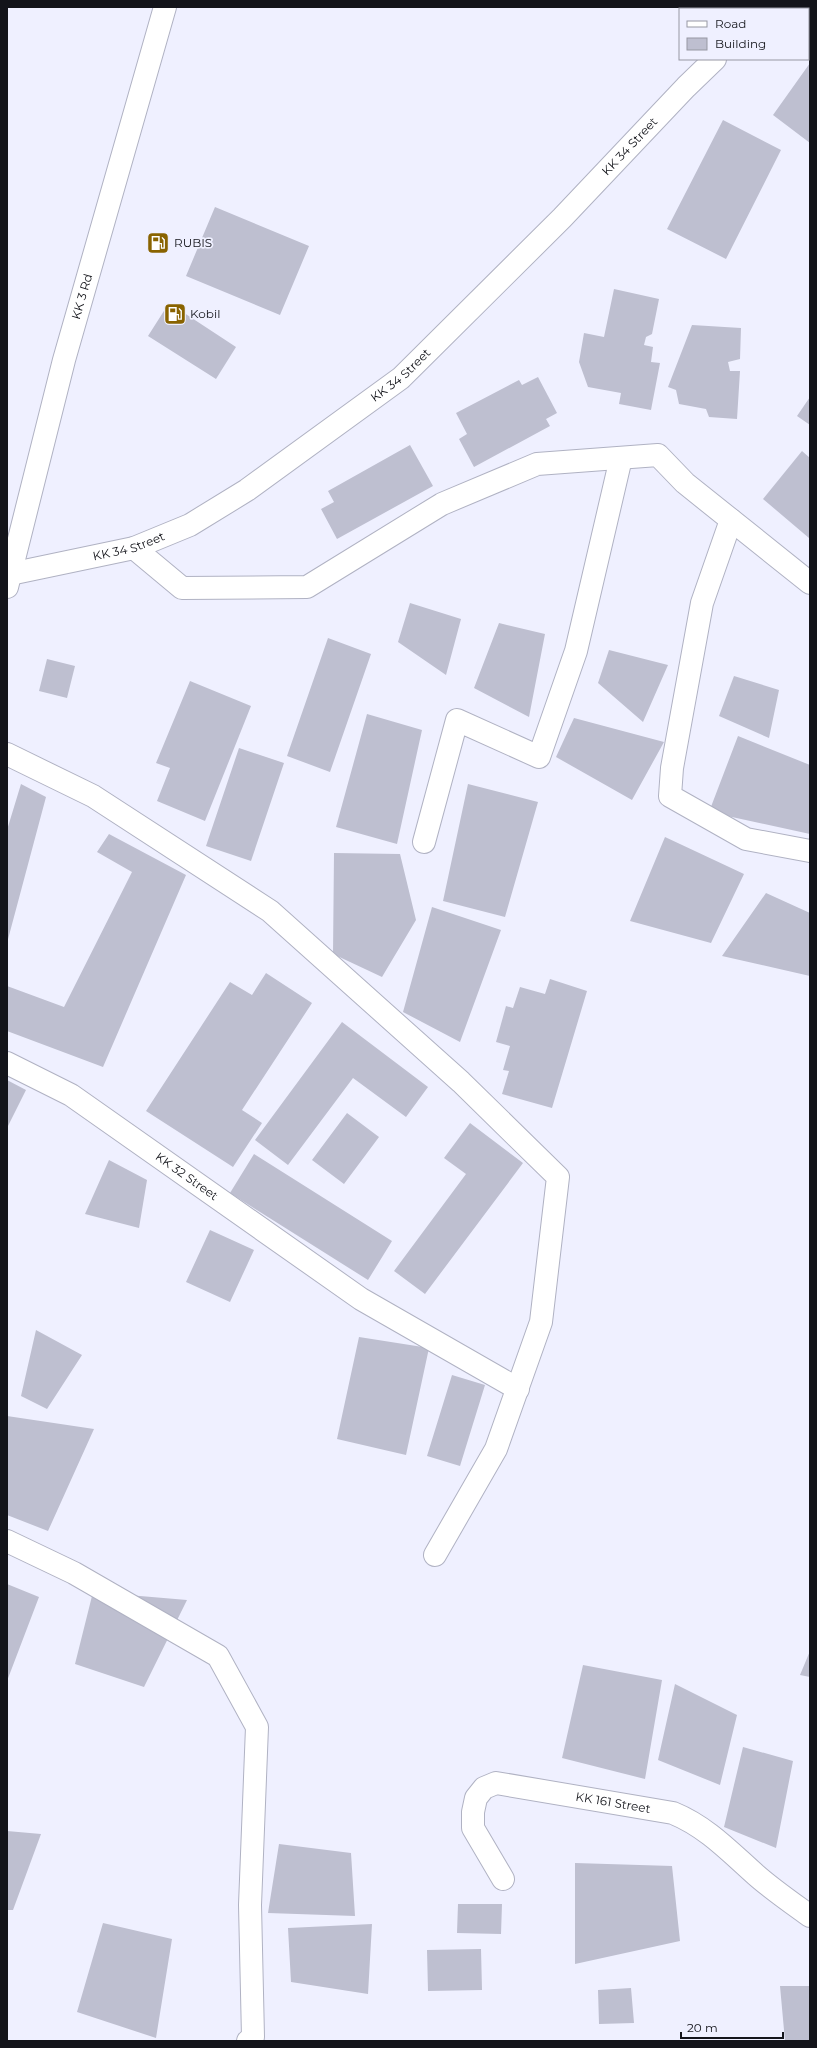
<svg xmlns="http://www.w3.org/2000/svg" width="817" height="2048" font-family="Montserrat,sans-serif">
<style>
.building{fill:#bebfd0}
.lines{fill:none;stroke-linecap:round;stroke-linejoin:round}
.street-casing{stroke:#b0b2c3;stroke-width:24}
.highway-casing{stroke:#b0b2c3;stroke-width:24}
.street{stroke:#fff;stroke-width:22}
.highway{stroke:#fff;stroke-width:22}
.labels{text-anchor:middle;stroke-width:3.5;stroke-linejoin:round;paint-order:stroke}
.street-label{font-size:12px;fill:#13141a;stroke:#eff0ff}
.poi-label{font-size:12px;fill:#13141a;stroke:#eff0ff;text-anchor:start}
</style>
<rect width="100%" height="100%" fill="#eff0ff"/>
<!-- building -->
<path class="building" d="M810,63V143L773,115Z
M723,120L781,150L726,259L667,229Z
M215,207L309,246L280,315L186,276Z
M614,289L659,299L652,334L646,337L644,345L653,347L651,362L660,363L651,410L619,404L621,393L588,387L579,362L584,333L604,337Z
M169,303L236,347L216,379L148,336Z
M692,325L741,328L740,359L728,362L730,371H740L737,419L709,417L706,409L679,404L676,390L668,387Z
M538,377L557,413L546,419L550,426L474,467L459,439L467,434L456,413L519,380L522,385Z
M810,397V425L797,416Z
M410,445L433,486L337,539L321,509L334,502L328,491Z
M802,451L810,458L809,538L763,499Z
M410,603L461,619L446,675L398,642Z
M499,623L545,634L529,717L474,688Z
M328,638L371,654L330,772L287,756Z
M609,650L668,665L643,722L598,683Z
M47,659L75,666L67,698L39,691Z
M734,676L779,690L769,738L719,716Z
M190,681L251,706L205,821L157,801L170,768L156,763Z
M367,714L422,730L397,844L336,827Z
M574,718L664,742L632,800L556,757Z
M738,736L810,765V834L709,812Z
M239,748L284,763L251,861L206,846Z
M21,784L46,797L7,943V830Z
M468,784L538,802L505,917L443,901Z
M109,834L186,875L103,1067L7,1031V986L64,1007L132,872L97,852Z
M665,837L744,874L711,943L630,921Z
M334,853L400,854L416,920L382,977L333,954Z
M766,893L810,913V976L722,956Z
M432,907L501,930L460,1042L403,1012Z
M266,973L312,1003L242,1110L262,1123L233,1167L146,1111L230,982L252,995Z
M550,979L587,991L552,1108L502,1094L509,1071L503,1070L510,1046L496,1042L506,1006L513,1008L520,987L545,994Z
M342,1022L428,1087L406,1117L353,1078L288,1165L255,1140Z
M7,1080L26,1090L7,1128Z
M347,1113L379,1137L344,1184L312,1160Z
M470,1123L523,1163L425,1294L394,1271L466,1174L444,1158Z
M254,1154L392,1241L368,1280L230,1193Z
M109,1160L147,1180L139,1228L85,1214Z
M210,1230L254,1250L230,1302L186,1282Z
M36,1330L82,1355L47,1409L21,1396Z
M359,1337L429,1348L406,1455L337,1439Z
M452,1375L485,1385L460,1466L427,1456Z
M7,1416L94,1429L48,1531L7,1515Z
M7,1584L39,1597L7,1681Z
M93,1592L187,1600L144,1687L75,1664Z
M810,1651V1677L800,1675Z
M583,1665L662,1680L645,1779L562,1758Z
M675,1684L737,1715L720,1785L658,1760Z
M743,1747L793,1761L776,1848L724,1827Z
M7,1831L41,1834L13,1910H7Z
M279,1844L351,1853L355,1916L268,1913Z
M575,1863L672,1866L680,1941L575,1964Z
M458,1904H502L501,1934L457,1933Z
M103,1923L172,1939L156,2038L77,2012Z
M372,1924L368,1994L291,1982L288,1928Z
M481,1949L482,1990L428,1991L427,1950Z
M780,1986H810V2041H785Z
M631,1988L634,2023L599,2024L598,1990Z"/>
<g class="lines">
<!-- street casing -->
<g class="street-casing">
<g id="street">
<path d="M767,9L769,7"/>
<path d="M731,520L702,603L672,768L670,796L746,839L810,851"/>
<path d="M134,548L182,588L307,587L442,504L537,464L658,455L685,483L810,583"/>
<path id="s1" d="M10,574L134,548L190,525L247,490L401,378L562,218L686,87L715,59"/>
<path d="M7,754L93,796L270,911L461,1082L558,1177L541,1322L496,1449L435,1555"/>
<path d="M424,842L457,720L539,757L576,651L621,458"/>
<path id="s2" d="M7,1063L71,1095L361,1299L518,1389"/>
<path d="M7,1541L74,1573L218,1656L257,1727L250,1905L253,2037L248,2041"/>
<path id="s3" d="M503,1879L473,1828V1812L476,1798L484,1788L496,1783L673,1813C707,1827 730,1852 756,1875C773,1890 792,1903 810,1916"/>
</g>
</g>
<!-- highway casing -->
<g class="highway-casing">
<g id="highway">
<path id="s4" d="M7,587L64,360L165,7"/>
</g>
</g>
<!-- street -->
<use href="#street" class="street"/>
<!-- highway -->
<use href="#highway" class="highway"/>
</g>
<!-- icons -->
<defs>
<g id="fuel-square" transform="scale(1.15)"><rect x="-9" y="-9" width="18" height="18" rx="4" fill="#896300" stroke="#eff0ff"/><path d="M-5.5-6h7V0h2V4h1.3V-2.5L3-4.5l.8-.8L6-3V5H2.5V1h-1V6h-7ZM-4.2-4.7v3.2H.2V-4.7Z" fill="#fff"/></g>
</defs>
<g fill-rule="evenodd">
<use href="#fuel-square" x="158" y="243"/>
<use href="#fuel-square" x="175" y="314"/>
</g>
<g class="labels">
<!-- street labels -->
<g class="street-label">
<text dy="4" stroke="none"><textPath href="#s1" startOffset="770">KK 34 Street</textPath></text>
<text dy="4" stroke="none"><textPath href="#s4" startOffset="300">KK 3 Rd</textPath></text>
<text dy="4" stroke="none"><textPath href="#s1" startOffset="446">KK 34 Street</textPath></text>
<text dy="4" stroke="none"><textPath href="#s1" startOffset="122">KK 34 Street</textPath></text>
<text dy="4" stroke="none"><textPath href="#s2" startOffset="213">KK 32 Street</textPath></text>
<text dy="4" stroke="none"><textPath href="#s3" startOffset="234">KK 161 Street</textPath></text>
</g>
<!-- poi labels -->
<g class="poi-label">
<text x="174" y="247">RUBIS</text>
<text x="190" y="318">Kobil</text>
</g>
</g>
<!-- border -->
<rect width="817" height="2048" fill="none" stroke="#13141a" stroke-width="16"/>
<!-- legend -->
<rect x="679" y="8" width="130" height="52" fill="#eff0ff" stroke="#9798a3"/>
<rect x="687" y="21" width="20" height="6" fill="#ffffff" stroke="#9798a3"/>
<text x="715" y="28" font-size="12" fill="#13141a">Road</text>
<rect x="687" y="38" width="20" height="12" fill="#bebfd0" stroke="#9798a3"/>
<text x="715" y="48" font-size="12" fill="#13141a">Building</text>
<!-- scale -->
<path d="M681 2032v6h102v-6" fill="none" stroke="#13141a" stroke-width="2"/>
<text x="687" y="2032" font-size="12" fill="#13141a" stroke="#eff0ff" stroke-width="3" paint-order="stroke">20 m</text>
</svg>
